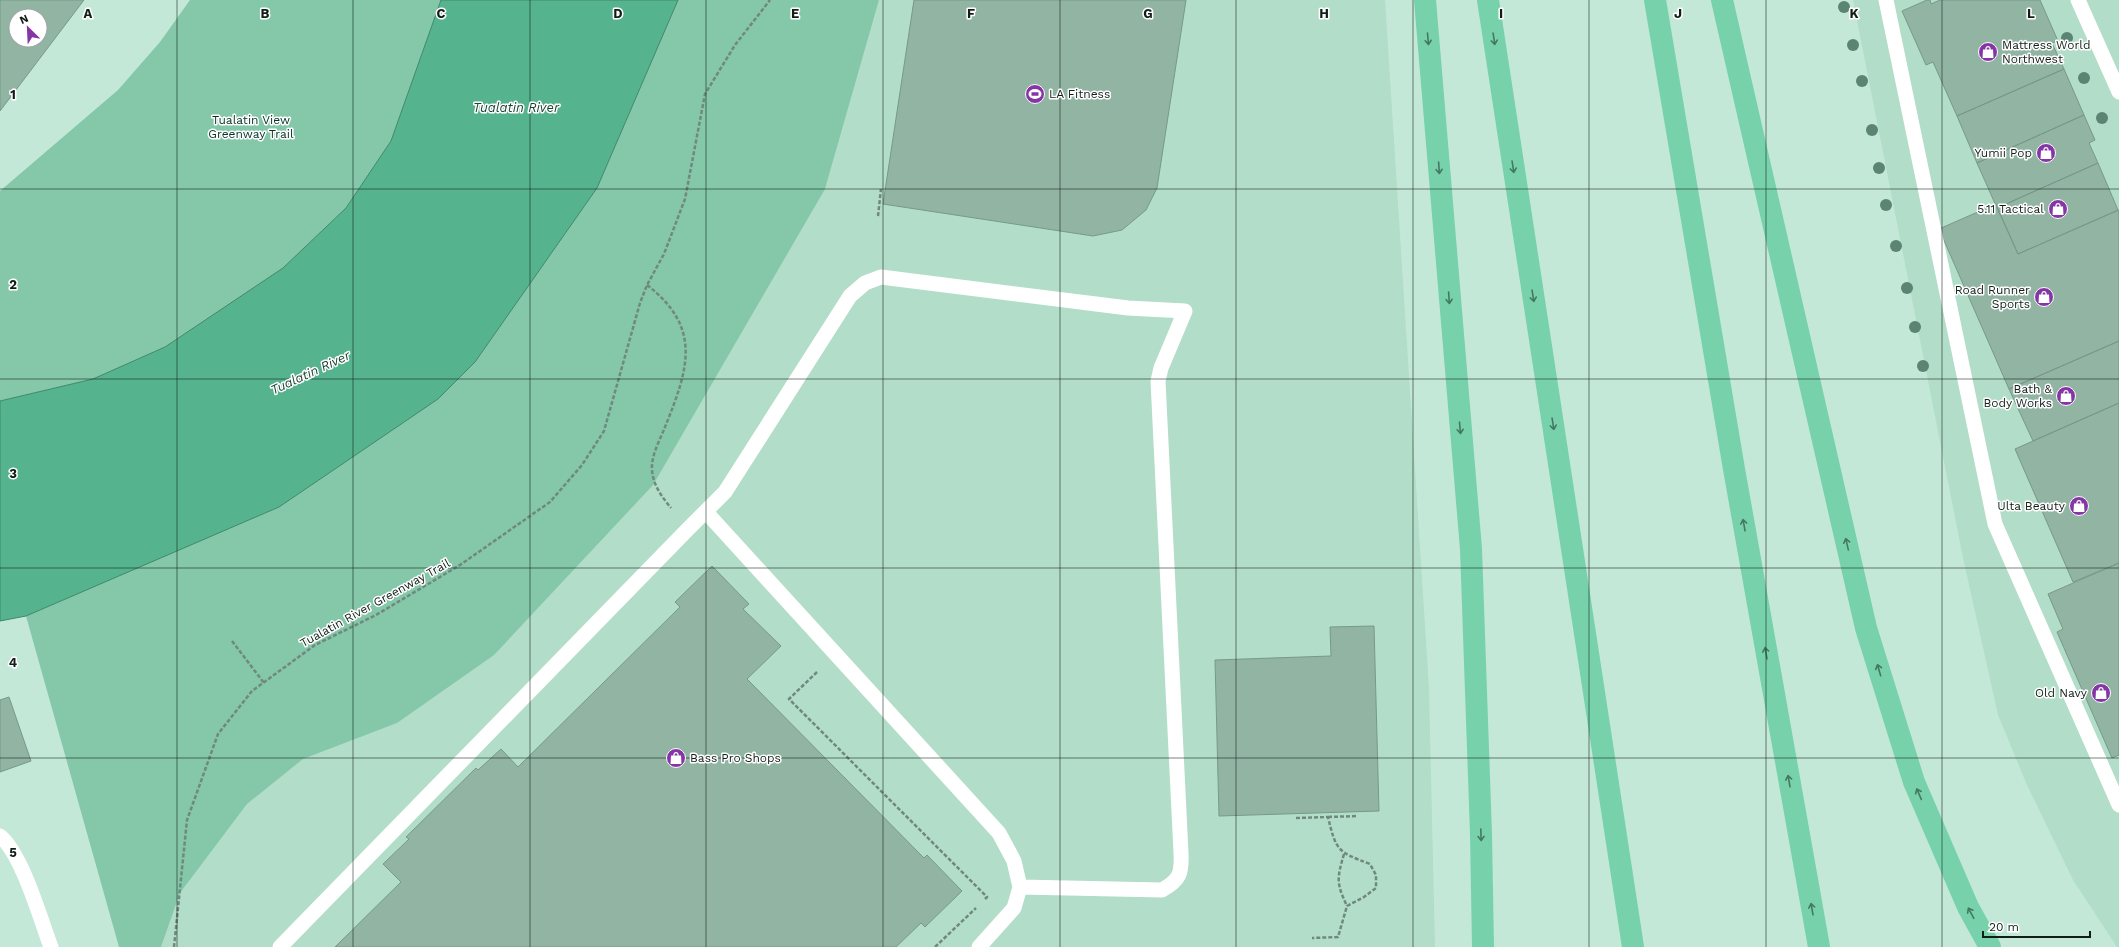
<svg xmlns="http://www.w3.org/2000/svg" width="2119" height="947" font-family="'Work Sans',sans-serif">
<style>
.built{fill:#b2ddc8}
.green{fill:#84c7a9}
.water{fill:#55b48e;stroke:#41876b}
.building{fill:#91b4a3;stroke:#779989;fill-rule:evenodd}
.lines{fill:none;stroke-linecap:round;stroke-linejoin:round}
.path{stroke:#70897e;stroke-width:2.5;stroke-dasharray:4 2;stroke-linecap:butt}
.lane{stroke:#fff;stroke-width:15}
.highway{stroke:#77d2ac;stroke-width:22}
.tree{fill:#5b8473}
.oneway{stroke:#447862}
.grid{fill:none;stroke:#111e18;stroke-width:1;stroke-opacity:0.55}
.labels{text-anchor:middle;stroke-width:3;stroke-linejoin:round;paint-order:stroke}
.poi-label{font-size:12px;fill:#111e18;stroke:#fff;text-anchor:end}
.park-label{font-size:12px;fill:#053222;stroke:#fff}
.street-label{font-size:12px;fill:#111e18;stroke:#fff}
.water-label{font-size:13px;font-style:italic;fill:#1a4333;stroke:#fff}
.grid-label{font-size:13px;text-anchor:middle;font-weight:bold;fill:#111e18;stroke:#fff;stroke-width:3;stroke-linejoin:round;paint-order:stroke}
</style>
<rect width="100%" height="100%" fill="#c4e8d7"/>
<!-- built -->
<path class="built" d="M879,0H1385L1429,688L1435,947H161L180,893L247,804L303,759L397,723L825,189Z
M1853,0H2119V947H2117L2073,880L2027,785L1998,715L1963,558Z"/>
<!-- green -->
<path class="green" d="M190,0H441L391,141L346,208L283,268L165,347L93,379L0,401V191L118,90L160,42Z
M678,0H879L825,189L653,485L494,655L397,723L303,759L247,804L180,893L161,947H119L26,616L279,507L438,399L475,362L597,188Z"/>
<!-- water -->
<path class="water" d="M441,0H678L597,188L475,362L438,399L279,507L26,616L0,621V401L93,379L165,347L283,268L346,208L391,141Z"/>
<!-- building -->
<path class="building" d="M0,0H84L0,111ZM16,16H40V40H16Z
M914,0H1186L1157,188L1146,210L1122,230L1093,236L883,204Z
M1927,0H1930L1931,4L1940,0H2040L2058,41L2052,43L2064,69L1957,116L1933,62L1926,65L1902,11Z
M2064,69L2084,115L1977,163L1957,116Z
M2084,115L2095,140L2089,143L2098,163L1997,208L1977,163Z
M2098,163L2118,210L2018,254L1997,208Z
M1996,204L2018,254L2119,210V341L2009,389L1939,229Z
M2119,341V403L2033,441L2009,389Z
M2119,403V563L2073,582L2015,449Z
M2119,563V755L2112,758L2057,632L2063,629L2048,594Z
M712,566L749,604L743,609L781,646L747,679L924,858L927,855L962,891L925,927L921,923L896,947H335L401,882L383,864L409,839L406,837L476,768L478,770L501,749L518,767L680,607L675,602Z
M1374,626L1379,811L1219,816L1215,660L1331,656L1330,627Z
M9,697L31,761L0,772V700Z"/>
<g class="lines">
<!-- path -->
<path class="path" d="M878,216L881,189
M647,285C703,328 688,370 665,427C660,440 651,455 652,470C653,485 662,497 671,508
M232,641L264,683
M817,672L789,699L987,897L985,899
M1328,817L1357,816
M1296,818L1328,817C1336,851 1338,852 1370,864L1376,875V888L1364,897L1347,906L1338,937L1312,938
M1344,854C1337,878 1336,883 1347,906
M174,947L187,820L218,734L252,691L315,645L376,615L460,565L550,502L582,465L604,431L640,303L647,285L664,254L685,199L705,94L735,45L770,0
M935,947L976,908"/>
<!-- lane -->
<path class="lane" d="M1886,0L1995,524L2119,805
M2078,0L2119,92
M0,836C22,854 40,918 51,947
M280,947L688,529L725,492L850,296L865,283L881,277L1128,308L1185,311L1161,368L1158,381L1181,853C1182,873 1180,880 1162,890L1020,887L1014,861L999,833L706,512
M979,947L1014,908L1020,887"/>
<!-- highway -->
<path class="highway" d="M1425,0L1471,549L1481,834L1483,947
M1488,0L1633,947
M1655,0L1734,469L1819,947
M1722,0L1866,628L1914,782L1968,907L1990,947"/>
</g>
<!-- trees -->
<g class="tree">
<circle cx="1844" cy="7" r="6"/>
<circle cx="2067" cy="38" r="6"/>
<circle cx="1853" cy="45" r="6"/>
<circle cx="2084" cy="78" r="6"/>
<circle cx="1862" cy="81" r="6"/>
<circle cx="2102" cy="118" r="6"/>
<circle cx="1872" cy="130" r="6"/>
<circle cx="1879" cy="168" r="6"/>
<circle cx="1886" cy="205" r="6"/>
<circle cx="1896" cy="246" r="6"/>
<circle cx="1907" cy="288" r="6"/>
<circle cx="1915" cy="327" r="6"/>
<circle cx="1923" cy="366" r="6"/>
</g>
<!-- one-way arrows -->
<defs><path id="oneway-shaft" d="M-6 0H5M1.5-3L5.5 0L1.5 3" fill="none" stroke-width="1.6" stroke-linecap="round" stroke-linejoin="round"/></defs>
<g class="oneway">
<use href="#oneway-shaft" transform="translate(1428 39) rotate(85)"/>
<use href="#oneway-shaft" transform="translate(1494 39) rotate(81)"/>
<use href="#oneway-shaft" transform="translate(1513 167) rotate(81)"/>
<use href="#oneway-shaft" transform="translate(1439 168) rotate(86)"/>
<use href="#oneway-shaft" transform="translate(1533 296) rotate(81)"/>
<use href="#oneway-shaft" transform="translate(1449 298) rotate(86)"/>
<use href="#oneway-shaft" transform="translate(1553 424) rotate(81)"/>
<use href="#oneway-shaft" transform="translate(1460 428) rotate(85)"/>
<use href="#oneway-shaft" transform="translate(1744 525) rotate(-100)"/>
<use href="#oneway-shaft" transform="translate(1847 544) rotate(-103)"/>
<use href="#oneway-shaft" transform="translate(1766 653) rotate(-100)"/>
<use href="#oneway-shaft" transform="translate(1879 670) rotate(-106)"/>
<use href="#oneway-shaft" transform="translate(1789 781) rotate(-100)"/>
<use href="#oneway-shaft" transform="translate(1919 794) rotate(-113)"/>
<use href="#oneway-shaft" transform="translate(1481 835) rotate(88)"/>
<use href="#oneway-shaft" transform="translate(1812 909) rotate(-100)"/>
<use href="#oneway-shaft" transform="translate(1971 913) rotate(-118)"/>
</g>
<!-- grid -->
<path class="grid" d="M177,0V947M353,0V947M530,0V947M706,0V947M883,0V947M1060,0V947M1236,0V947M1413,0V947M1589,0V947M1766,0V947M1942,0V947M0,189H2119M0,379H2119M0,568H2119M0,758H2119"/>
<!-- icons -->
<defs>
<g id="shop-disc" transform="scale(1)"><circle r="9.5" fill="#8535a5" stroke="#fff"/><path d="M-5-2.5h2.3a2.7 3.5 0 0 1 5.4 0H5L5.5 6h-11ZM-1.5-2.5h3a1.5 2.3 0 0 0-3 0Z" fill="#fff"/></g>
<g id="stadium-disc" transform="scale(1)"><circle r="9.5" fill="#8535a5" stroke="#fff"/><path d="M0-5a6.5 5 0 1 0 0 10a6.5 5 0 1 0 0-10ZM-3.5-1.8h7v3.6h-7Z" fill="#fff"/></g>
</defs>
<g fill-rule="evenodd">
<use href="#shop-disc" x="1988" y="52"/>
<use href="#stadium-disc" x="1035" y="94"/>
<use href="#shop-disc" x="2046" y="153"/>
<use href="#shop-disc" x="2058" y="209"/>
<use href="#shop-disc" x="2044" y="297"/>
<use href="#shop-disc" x="2066" y="396"/>
<use href="#shop-disc" x="2079" y="506"/>
<use href="#shop-disc" x="2101" y="693"/>
<use href="#shop-disc" x="676" y="758"/>
</g>
<g class="labels">
<!-- poi labels -->
<g class="poi-label">
<text x="2002" y="49" text-anchor="start">Mattress World<tspan x="2002" dy="14">Northwest</tspan></text>
<text x="1049" y="98" text-anchor="start">LA Fitness</text>
<text x="2032" y="157">Yumii Pop</text>
<text x="2044" y="213">5.11 Tactical</text>
<text x="2030" y="294">Road Runner<tspan x="2030" dy="14">Sports</tspan></text>
<text x="2052" y="393">Bath &amp;<tspan x="2052" dy="14">Body Works</tspan></text>
<text x="2065" y="510">Ulta Beauty</text>
<text x="2087" y="697">Old Navy</text>
<text x="690" y="762" text-anchor="start">Bass Pro Shops</text>
</g>
<!-- park labels -->
<g class="park-label">
<text x="251" y="124">Tualatin View<tspan x="251" dy="14">Greenway Trail</tspan></text>
</g>
<!-- street labels -->
<g class="street-label">
<text transform="translate(375 603) rotate(-29)" y="4">Tualatin River Greenway Trail</text>
</g>
<!-- water labels -->
<g class="water-label">
<text x="516" y="112">Tualatin River</text>
<text transform="translate(310 372) rotate(-25)" y="5">Tualatin River</text>
</g>
</g>
<g class="grid-label">
<text x="88" y="18">A</text>
<text x="265" y="18">B</text>
<text x="441" y="18">C</text>
<text x="618" y="18">D</text>
<text x="795" y="18">E</text>
<text x="971" y="18">F</text>
<text x="1148" y="18">G</text>
<text x="1324" y="18">H</text>
<text x="1501" y="18">I</text>
<text x="1678" y="18">J</text>
<text x="1854" y="18">K</text>
<text x="2031" y="18">L</text>
<text x="13" y="99">1</text>
<text x="13" y="289">2</text>
<text x="13" y="478">3</text>
<text x="13" y="667">4</text>
<text x="13" y="857">5</text>
</g>
<!-- north arrow -->
<g transform="translate(28 28) rotate(336)"><circle r="19" fill="#ffffff" stroke="#a0a5a3"/>
<path d="M0-3L7 15L0 10L-7 15Z" fill="#8535a5"/>
<text y="-6" font-size="11" font-weight="bold" text-anchor="middle" fill="#111e18">N</text>
</g>
<!-- scale -->
<path d="M1983 931v6h107v-6" fill="none" stroke="#111e18" stroke-width="2"/>
<text x="1989" y="931" font-size="12" fill="#111e18" stroke="#ffffff" stroke-width="3" paint-order="stroke">20 m</text>
</svg>
